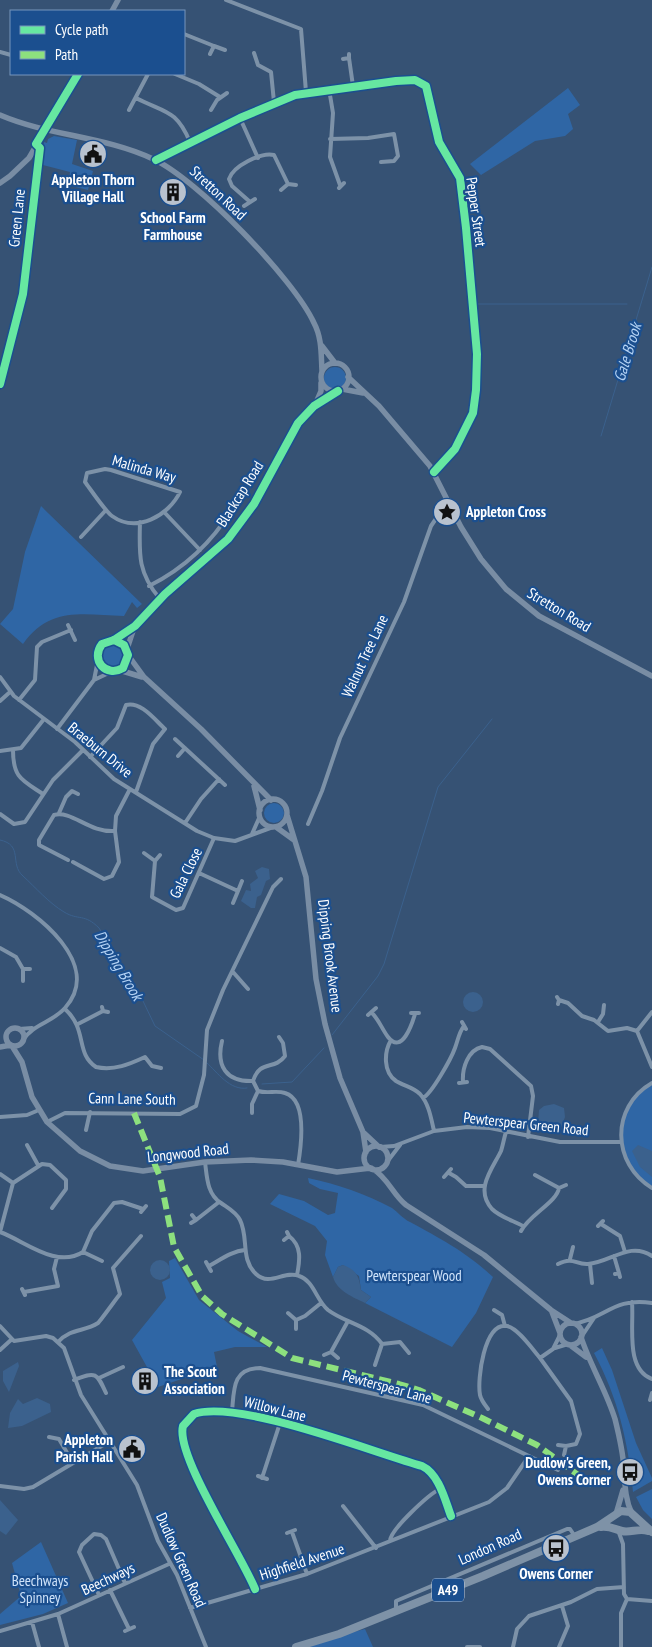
<svg xmlns="http://www.w3.org/2000/svg" width="652" height="1647" font-family="'PT Sans Narrow',sans-serif">
<style>
.green{fill:#2f66a5}
.water{fill:#3b618d}
.lines{fill:none;stroke-linecap:round;stroke-linejoin:round}
.stream{stroke:#3b618d;stroke-width:1}
.street{stroke:#7d92a8;stroke-width:4}
.secondary{stroke:#798da4;stroke-width:5.5}
.highway{stroke:#7e92a7;stroke-width:8}
.quiet{stroke:#8de07e;stroke-width:6;stroke-dasharray:12 6;stroke-linecap:butt}
.cycleway-casing{stroke:#1b4f8f;stroke-width:11}
.cycleway{stroke:#66e7a1;stroke-width:8}
.labels{text-anchor:middle;stroke-width:4.5;stroke-linejoin:round;paint-order:stroke}
.shield{fill:#1b4f8f;stroke:#bbcadd;stroke-width:1}
.shield-label{font-size:14px;font-weight:bold;fill:#fff}
.poi-label{font-size:15px;font-weight:bold;fill:#fff;stroke:#1b4f8f}
.street-label{font-size:15px;fill:#fff;stroke:#1b4f8f}
.park-label{font-size:15px;fill:#cfe3fa;stroke:#1b4f8f}
.water-label{font-size:16px;font-style:italic;fill:#b5d3f5;stroke:#1b4f8f}
</style>
<rect width="100%" height="100%" fill="#365274"/>
<!-- green -->
<path class="green" d="M568,88L580,105L568,114L573,129L565,136L535,141L481,175L470,164Z
M54,136L77,140L72,164L93,171L88,190L68,185L70,172L39,164L44,142L47,143L48,139Z
M324 378a11 11 0 1 1 22 0a11 11 0 1 1-22 0Z
M41,506L48,513L142,604L137,608L132,602L124,616C83,615 50,606 23,644L0,624L13,609L25,552Z
M101 656a12 12 0 1 1 24 0a12 12 0 1 1-24 0Z
M264 813a10 10 0 1 1 20 0a10 10 0 1 1-20 0Z
M652,1081V1186C626,1170 614,1136 628,1108C632,1098 644,1089 652,1081Z
M308,1178C337,1184 366,1194 392,1208C398,1212 403,1219 410,1222C443,1240 466,1252 493,1277L476,1313L452,1347L365,1303L371,1297L361,1290L359,1276L343,1265L338,1267L333,1277L325,1255L327,1241L315,1226L270,1204L279,1194L304,1201L328,1215L335,1213L338,1193L320,1189L309,1183Z
M175,1258L199,1300L238,1331L267,1347H235L214,1352L217,1367L158,1387L132,1340L166,1298L162,1282L170,1278L169,1261Z
M602,1348L612,1370L636,1443L652,1478V1481L633,1492C628,1441 618,1398 594,1353Z
M652,1489V1519L643,1510L636,1497Z
M41,1542L68,1603L43,1614L0,1625V1614L21,1596L12,1563Z
M365,1629L373,1647H296Z"/>
<!-- water -->
<path class="water" d="M262,867L269,869L270,879L266,881L261,895L257,897L255,908H251L241,901L246,890L251,891L250,884L258,878L255,871Z
M463 1002a10 10 0 1 1 20 0a10 10 0 1 1-20 0Z
M554,1104L564,1108L565,1117L561,1128L545,1129L538,1124L539,1110L544,1106Z
M638,1145L652,1151V1177L640,1167L632,1151Z
M150 1270a10 10 0 1 1 20 0a10 10 0 1 1-20 0Z
M343,1265C357,1270 359,1277 361,1290L371,1297L365,1303C353,1297 337,1291 333,1277L338,1267Z
M18,1362L19,1366L9,1392L3,1381V1371Z
M37,1398L50,1404L51,1412L22,1426L8,1428L10,1413L18,1399L23,1404Z
M0,1500L18,1520L6,1535L0,1531Z"/>
<g class="lines">
<!-- stream -->
<path class="stream" d="M478,304H627
M601,436L652,267
M0,840C24,845 9,864 23,876C36,888 49,903 64,912C79,921 84,913 99,928L143,1001L155,1026L204,1060
M332,1035L378,976L384,964L438,787L492,719
M207,1063C217,1072 230,1091 247,1088
M262,1084L292,1082L324,1048"/>
<!-- street -->
<path class="street" d="M226,0L301,29L306,92
M184,34L214,46
M0,52L11,55
M254,53L258,65L271,72L274,102
M210,54L214,46L225,50
M349,58L353,86
M343,59L349,58V54
M175,74L199,84L220,97
M329,89L333,113L330,157L340,185
M136,98C165,113 176,109 190,142
M129,110L148,74
M211,110L217,100L227,93
M240,118L258,158
M330,139L368,138L394,134L398,156L394,161L381,162
M156,160L240,118L295,95L396,81L415,80L426,86L439,142L460,178L466,228L477,354L476,390L473,413L455,449L434,472
M339,188L344,183
M281,190L288,184L296,185
M249,201L232,186L229,179C233,166 261,152 274,155L288,184
M244,206L255,199
M0,384L23,294L40,148L36,144
M105,469L111,470L180,492C169,515 137,534 112,516C105,511 91,490 85,482L87,473Z
M165,513L200,550
M140,522C139,555 138,573 160,599
M81,537L106,510
M149,586C185,568 214,540 234,506
M68,625L75,640
M0,677L14,696L75,742L114,779L197,831L214,838L235,841L273,827
M94,680L98,660
M19,700L35,680L37,647L42,642L71,630
M0,701L10,692
M57,729L94,680L113,671
M175,739L225,785
M13,750C13,778 22,780 43,794
M0,751L21,748L44,719
M178,756L185,748
M90,757L117,728L126,705C141,701 155,720 165,729L153,744L136,792
M59,813L66,797L72,791L78,794
M0,814L14,824L25,822L53,780L83,750
M185,823L201,799L219,779
M308,824L322,791L340,738L404,602L431,526L444,507L450,503
M252,834L260,816
M144,853L155,861L152,897L176,910L183,908L214,838
M68,860L39,845V840L54,815C72,810 89,833 115,831
M155,861L160,855
M73,862L104,879L112,876L119,862L115,831L116,816L130,789
M199,873L238,891L242,881
M0,895C37,911 104,965 65,1008C53,1022 33,1024 23,1040
M233,903L238,891
M0,948L16,957L23,969
M233,972L248,989
M23,981V969H30
M557,997L559,1000L558,1004
M559,1000L568,1003L582,1016L594,1020L608,1031L627,1028L637,1031
M102,1007L103,1011L108,1012
M65,1009C88,1030 75,1053 96,1067C114,1071 130,1064 145,1057L152,1066L161,1068
M652,1012L637,1031L652,1067
M372,1013C379,1020 382,1029 388,1037C402,1055 412,1024 415,1014
M411,1013H419
M368,1015L376,1008
M462,1022L466,1029
M598,1022L603,1014L604,1005
M78,1024L103,1011
M19,1029L32,1028
M279,1037L283,1043L285,1056C274,1071 260,1059 253,1081L258,1091C268,1094 276,1090 285,1093C308,1100 301,1147 298,1165
M391,1040C384,1052 383,1072 396,1081C404,1086 413,1087 420,1094C429,1104 431,1118 434,1131
M222,1041C216,1066 226,1082 253,1081
M463,1082C462,1068 468,1050 482,1047L490,1049L531,1086L533,1096L528,1137
M459,1083L467,1082
M652,1083C610,1107 612,1164 652,1188
M423,1098C432,1093 451,1059 455,1048C458,1040 459,1032 464,1026
M252,1113V1104L258,1091
M0,1117L27,1115L39,1110
M47,1122L65,1113L180,1114L196,1106L204,1075L207,1030L223,990L273,887L281,879
M86,1130L90,1112
M506,1132C504,1138 503,1145 501,1151C493,1168 474,1189 492,1209C500,1217 514,1221 523,1226
M27,1145L38,1165
M380,1147L394,1146L434,1131L467,1127L490,1128L560,1142H621
M205,1162C207,1177 207,1194 221,1203C228,1208 236,1212 240,1220C249,1238 240,1259 256,1274C270,1287 284,1270 299,1276C314,1281 316,1300 328,1310C345,1323 369,1325 382,1344L400,1342L409,1353
M387,1162L400,1145
M449,1173L456,1177L466,1186H485
M0,1174L13,1183
M444,1177L451,1169
M559,1188L566,1185
M141,1212L146,1206
M196,1220L219,1202
M191,1223L196,1220L192,1215
M601,1224L620,1236L625,1252
M598,1226L603,1221
M521,1231C529,1215 557,1202 559,1188L535,1175
M0,1232C25,1241 56,1269 83,1252L92,1231L114,1203L122,1202L143,1209
M0,1232L13,1183L42,1164L50,1165L66,1180V1189L52,1208
M289,1236C302,1246 300,1260 297,1275
M284,1240L289,1236L287,1232
M83,1252L102,1261
M614,1256L619,1273
M570,1259L573,1247
M206,1262L211,1271
M558,1264C574,1256 575,1265 588,1264C611,1262 630,1241 652,1256
M590,1264L592,1283
M209,1266C220,1260 232,1251 245,1250
M615,1274L619,1273L620,1277
M22,1289L25,1295
M24,1292L58,1286L54,1269L57,1257
M632,1302C634,1326 625,1369 652,1379
M494,1310L502,1315L505,1326
M288,1313L296,1320V1329
M296,1320L305,1316L321,1303
M573,1324C606,1319 612,1297 652,1303
M0,1326L14,1341L46,1336L53,1338L64,1348L81,1395L137,1485L158,1541L177,1575L206,1647
M582,1336L594,1318
M58,1342C71,1328 84,1332 98,1323C101,1320 116,1299 120,1294L113,1268L141,1236
M555,1348L568,1344
M0,1350L12,1339
M331,1352L348,1321
M324,1355L331,1352L338,1358
M540,1358L571,1401L580,1434L576,1444L566,1446L558,1445
M375,1365L382,1344
M99,1378L123,1367
M74,1380C96,1371 97,1373 106,1393
M650,1400L652,1393
M488,1409C485,1405 481,1400 480,1395C477,1380 484,1322 507,1326C518,1328 533,1350 540,1358L553,1349L560,1335
M232,1412C234,1390 232,1368 260,1368L423,1405L558,1470
M49,1437L59,1439L73,1463
M564,1455L566,1446
M258,1476L267,1479
M262,1478L280,1423
M0,1486L24,1489L33,1487L110,1441
M343,1506L376,1548
M618,1530L623,1544L624,1594L627,1599
M292,1532L307,1574
M287,1533L295,1530
M390,1541C390,1530 429,1494 440,1489
M255,1589C242,1556 175,1455 183,1426L194,1414C238,1399 372,1452 422,1466C439,1474 445,1500 451,1516
M110,1590L129,1629
M99,1595L79,1552L82,1545L94,1534L101,1535L106,1539L125,1583
M627,1599L652,1601
M190,1608L307,1574L489,1502L507,1488L529,1456
M396,1611V1601L567,1529H570L574,1535
M58,1614L67,1647
M32,1622L39,1647
M0,1631L58,1614L169,1564
M125,1631L134,1627
M467,1647H480
M513,1647L517,1629L529,1616L571,1602L597,1589L624,1587
M559,1647L568,1626L562,1606
M621,1647V1613L627,1599"/>
<!-- secondary -->
<path class="secondary" d="M112,11L118,0
M0,115C49,136 104,136 153,159C197,179 294,279 314,323C322,338 321,354 322,371
M0,183L10,176L29,158L78,74
M322,346L335,363
M321 377a14 14 0 1 1 28 0a14 14 0 1 1-28 0Z
M348,377L379,406L430,466L461,527L481,559L506,589L539,616L652,676
M342,389L363,393
M315,405L321,391V383
M114,640L124,645L128,655L123,668C106,678 90,660 102,644L114,640L135,626L165,594L228,539L254,504L298,423L314,406L338,391
M127,649L134,628
M128,655L144,677L201,729L271,800
M119,670L142,677
M254,786L260,810
M259 813a14 14 0 1 1 28 0a14 14 0 1 1-28 0Z
M287,815L306,877L316,979L325,1024L340,1078L363,1132L366,1152
M276,827L294,840
M6 1037a9 9 0 1 1 18 0a9 9 0 1 1-18 0Z
M12,1046L22,1062L32,1097L47,1122L80,1151L110,1166L143,1171L205,1162L251,1160L283,1162L337,1172L371,1168
M0,1047L11,1045
M364,1133L379,1147
M364 1158a12 12 0 1 1 24 0a12 12 0 1 1-24 0Z
M373,1169C388,1178 393,1195 406,1205L484,1255L551,1310L571,1323
M552,1312L560,1333
M560 1334a11 11 0 1 1 22 0a11 11 0 1 1-22 0Z
M581,1337C590,1365 606,1390 615,1419C619,1435 623,1452 624,1469C625,1485 625,1499 632,1514
M570,1345L586,1357
M616,1514L623,1490"/>
<!-- highway -->
<path class="highway" d="M601,1527C610,1526 614,1529 622,1531C630,1533 639,1528 648,1531
M296,1647L339,1634L483,1576L597,1527L621,1511L630,1512L652,1532"/>
<!-- quiet -->
<path class="quiet" d="M134,1113L160,1177L174,1247L202,1296L222,1314L292,1358L399,1384L419,1390L482,1418L537,1445L592,1485"/>
<!-- cycleway casing -->
<g class="cycleway-casing">
<path id="cycleway" d="M156,160L240,118L295,95L396,81L415,80L426,86L439,142L460,178L466,228L477,354L476,390L473,413L455,449L434,472
M0,384L23,294L40,148L36,144L78,74
M114,640L124,645L128,655L123,668C106,678 90,660 102,644L114,640L135,626L165,594L228,539L254,504L298,423L314,406L338,391
M255,1589C242,1556 175,1455 183,1426L194,1414C238,1399 372,1452 422,1466C439,1474 445,1500 451,1516"/>
</g>
<!-- cycleway -->
<use href="#cycleway" class="cycleway"/>
</g>
<!-- icons -->
<defs>
<g id="civic-disc" transform="scale(1.4375)"><circle r="9.5" fill="#b9c2ce" stroke="#1b4f8f"/><path d="M-.6-6.5H3V-4.5H.6V-3L4-1V1h2V6H-6V1h2V-1L-.6-3ZM-1.2 2.5V6h2.4V2.5Z" fill="#111"/></g>
<g id="building-disc" transform="scale(1.4375)"><circle r="9.5" fill="#b9c2ce" stroke="#1b4f8f"/><path d="M-4-6H4V6H1V3H-1V6H-4ZM-2.5-4.3h1.7v1.8h-1.7ZM.8-4.3h1.7v1.8H.8ZM-2.5-1h1.7V.8h-1.7ZM.8-1h1.7V.8H.8Z" fill="#111"/></g>
<g id="sight-disc" transform="scale(1.4375)"><circle r="9.5" fill="#b9c2ce" stroke="#1b4f8f"/><path d="M0-6L1.8-2.2L6-1.7L2.9 1.2L3.7 5.4L0 3.3L-3.7 5.4L-2.9 1.2L-6-1.7L-1.8-2.2Z" fill="#111"/></g>
<g id="bus-disc" transform="scale(1.4375)"><circle r="9.5" fill="#b9c2ce" stroke="#1b4f8f"/><path d="M-5-6H5V4H4V6H2V4H-2V6H-4V4H-5ZM-3.5-4V0h7V-4ZM-3.5 1.2v1.5H-2V1.2ZM2 1.2v1.5H3.5V1.2Z" fill="#111"/></g>
</defs>
<g fill-rule="evenodd">
<use href="#civic-disc" x="93" y="154"/>
<use href="#building-disc" x="173" y="192"/>
<use href="#sight-disc" x="447" y="512"/>
<use href="#building-disc" x="145" y="1381"/>
<use href="#civic-disc" x="132" y="1449"/>
<use href="#bus-disc" x="630" y="1472"/>
<use href="#bus-disc" x="556" y="1548"/>
</g>
<g class="labels">
<!-- shield labels -->
<rect class="shield" x="432" y="1578.5" width="32" height="23" rx="4"/>
<g class="shield-label">
<text x="448" y="1595">A49</text>
</g>
<!-- poi labels -->
<g class="poi-label">
<text x="93" y="185">Appleton Thorn<tspan x="93" dy="17">Village Hall</tspan></text>
<text x="173" y="223">School Farm<tspan x="173" dy="17">Farmhouse</tspan></text>
<text x="466" y="517" text-anchor="start">Appleton Cross</text>
<text x="164" y="1377" text-anchor="start">The Scout<tspan x="164" dy="17">Association</tspan></text>
<text x="113" y="1445" text-anchor="end">Appleton<tspan x="113" dy="17">Parish Hall</tspan></text>
<text x="611" y="1468" text-anchor="end">Dudlow's Green,<tspan x="611" dy="17">Owens Corner</tspan></text>
<text x="556" y="1579">Owens Corner</text>
</g>
<!-- street labels -->
<g class="street-label">
<text transform="translate(218 193) rotate(43)" y="5">Stretton Road</text>
<text transform="translate(476 212) rotate(82)" y="5">Pepper Street</text>
<text transform="translate(17 218) rotate(-84)" y="5">Green Lane</text>
<text transform="translate(144 469) rotate(16)" y="5">Malinda Way</text>
<text transform="translate(240 494) rotate(-58)" y="5">Blackcap Road</text>
<text transform="translate(559 610) rotate(31)" y="5">Stretton Road</text>
<text transform="translate(365 656) rotate(-65)" y="5">Walnut Tree Lane</text>
<text transform="translate(100 750) rotate(39)" y="5">Braeburn Drive</text>
<text transform="translate(186 873) rotate(-64)" y="5">Gala Close</text>
<text transform="translate(330 956) rotate(83)" y="5">Dipping Brook Avenue</text>
<text transform="translate(132 1099) rotate(1)" y="5">Cann Lane South</text>
<text transform="translate(526 1124) rotate(6)" y="5">Pewterspear Green Road</text>
<text transform="translate(188 1153) rotate(-6)" y="5">Longwood Road</text>
<text transform="translate(387 1387) rotate(15)" y="5">Pewterspear Lane</text>
<text transform="translate(275 1409) rotate(14)" y="5">Willow Lane</text>
<text transform="translate(490 1547) rotate(-24)" y="5">London Road</text>
<text transform="translate(181 1560) rotate(66)" y="5">Dudlow Green Road</text>
<text transform="translate(302 1562) rotate(-18)" y="5">Highfield Avenue</text>
<text transform="translate(108 1579) rotate(-25)" y="5">Beechways</text>
</g>
<!-- park labels -->
<g class="park-label">
<text x="414" y="1281">Pewterspear Wood</text>
<text x="40" y="1586">Beechways<tspan x="40" dy="17">Spinney</tspan></text>
</g>
<!-- water labels -->
<g class="water-label">
<text transform="translate(627 352) rotate(-73)" y="6">Gale Brook</text>
<text transform="translate(119 965) rotate(59)" y="6">Dipping Brook</text>
</g>
</g>
<!-- legend -->
<rect x="10" y="10" width="175" height="65" fill="#1b4f8f" stroke="#7695bc"/>
<rect x="20" y="26" width="25" height="8" fill="#66e7a1" stroke="#7695bc"/>
<text x="55" y="35" font-size="15" fill="#ffffff">Cycle path</text>
<rect x="20" y="51" width="25" height="8" fill="#8de07e" stroke="#7695bc"/>
<text x="55" y="60" font-size="15" fill="#ffffff">Path</text>
</svg>
